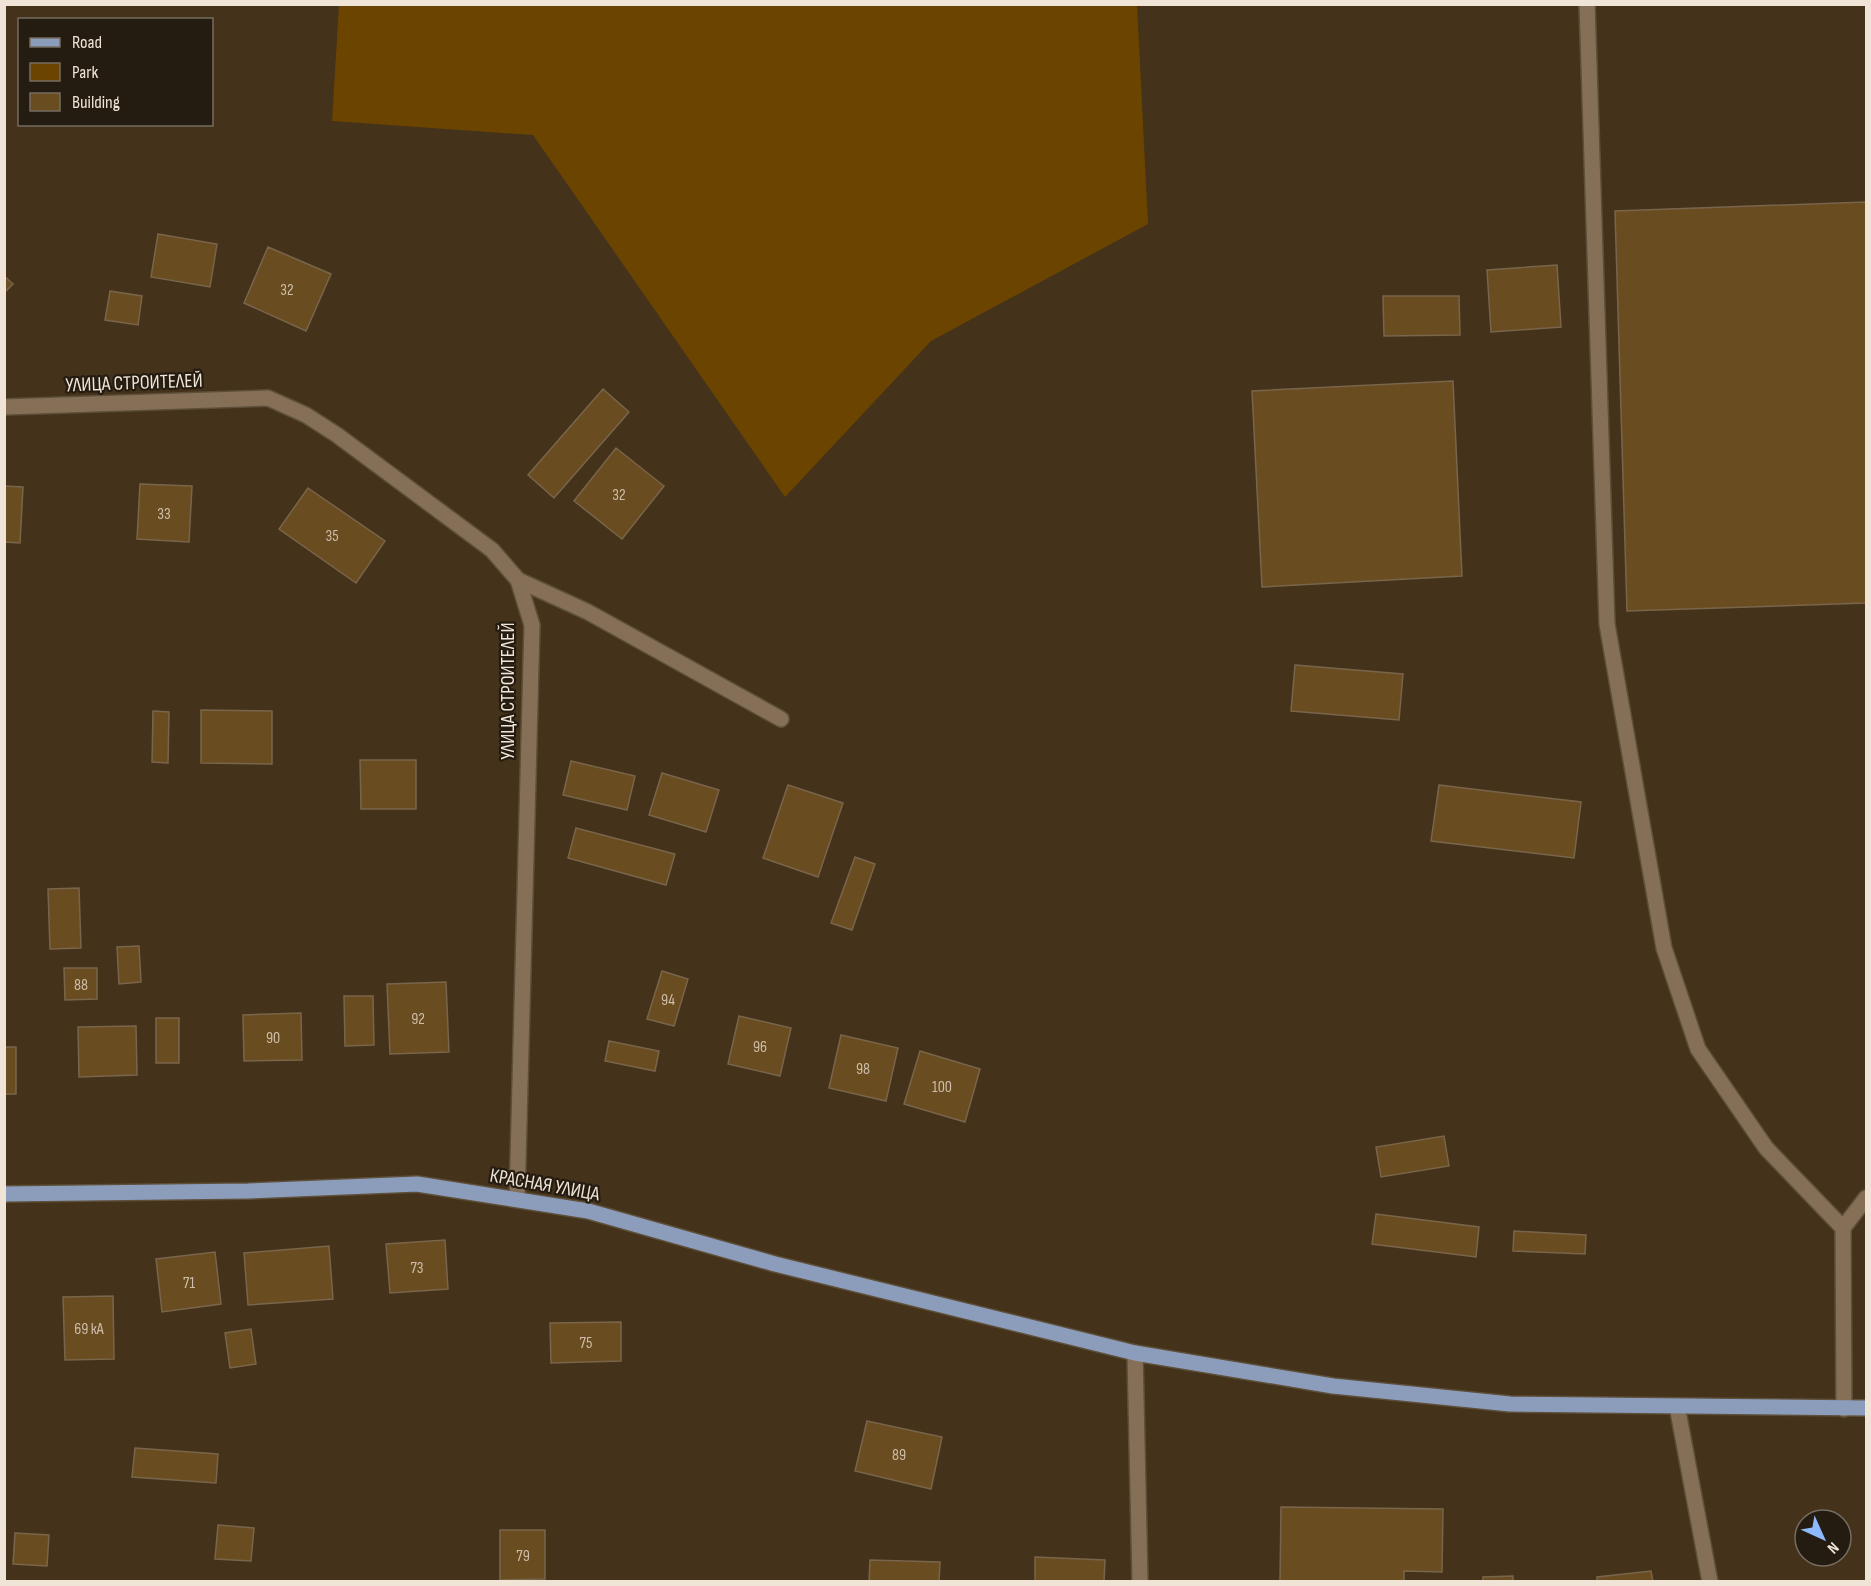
<svg xmlns="http://www.w3.org/2000/svg" width="1871" height="1586" font-family="'Sofia Sans Condensed',sans-serif">
<style>
.green{fill:#6b4500}
.building{fill:#6a4c21;stroke:#79654b;stroke-width:1.5}
.lines{fill:none;stroke-linecap:round;stroke-linejoin:round}
.minor-casing{stroke:#5d4f39;stroke-width:18}
.major-casing{stroke:#5d4f39;stroke-width:18}
.minor{stroke:#857057;stroke-width:15}
.major{stroke:#8c9dbc;stroke-width:15}
.labels{text-anchor:middle;stroke-width:4.5;stroke-linejoin:round;paint-order:stroke}
.number-label{font-size:16px;fill:#cebea9}
.street-label{font-size:20px;fill:#efe4d6;stroke:#241c11}
</style>
<rect width="100%" height="100%" fill="#44321a"/>
<!-- green -->
<path class="green" d="M339,5H1137L1148,224L931,341L785,497L533,135L332,121Z"/>
<!-- building -->
<path class="building" d="M1866,202V603L1627,611L1615,211Z
M158,234L217,244L210,287L151,277Z
M268,247L331,274L306,331L244,303Z
M1557,265L1561,327L1491,332L1487,270Z
M4,276L13,284L4,293Z
M110,291L142,296L138,325L105,320Z
M1383,296H1459L1460,335L1384,336Z
M1453,381L1462,576L1262,587L1252,391Z
M603,389L629,412L554,498L528,475Z
M616,448L664,486L622,539L574,501Z
M140,484L192,486L189,542L137,539Z
M4,486L23,487L20,543L4,542Z
M308,488L385,541L356,583L279,529Z
M1295,665L1403,674L1399,720L1291,711Z
M201,710L272,711V764L201,763Z
M153,711L169,712L168,763L152,762Z
M360,760H416V809H361Z
M571,761L635,776L627,810L563,795Z
M662,773L719,790L706,832L649,815Z
M788,785L843,803L818,877L763,858Z
M1439,785L1581,802L1574,858L1431,841Z
M576,828L675,854L666,885L568,858Z
M855,857L875,864L852,930L831,923Z
M79,888L81,948L50,949L48,889Z
M139,946L141,982L119,984L117,947Z
M64,968H97V999L65,1000Z
M662,971L688,979L674,1026L647,1019Z
M446,982L449,1052L390,1054L387,984Z
M344,996H373L374,1045L345,1046Z
M301,1013L302,1060L244,1061L243,1015Z
M739,1016L791,1028L780,1076L728,1064Z
M156,1018H179V1063H156Z
M136,1026L137,1075L79,1077L78,1027Z
M841,1035L898,1048L886,1101L829,1088Z
M609,1041L659,1051L655,1071L605,1061Z
M4,1047H16V1094H4Z
M920,1051L980,1069L965,1122L904,1104Z
M1444,1136L1449,1166L1381,1177L1376,1147Z
M1376,1214L1479,1227L1476,1257L1372,1244Z
M1514,1231L1586,1235L1585,1254L1513,1251Z
M445,1240L448,1289L390,1293L386,1244Z
M329,1246L333,1299L248,1305L244,1253Z
M215,1252L221,1304L162,1312L156,1259Z
M113,1296L114,1359L65,1360L63,1297Z
M621,1322V1361L551,1363L550,1323Z
M251,1329L256,1364L230,1368L225,1333Z
M867,1421L942,1437L931,1489L855,1471Z
M135,1448L218,1454L216,1483L132,1477Z
M1281,1507L1443,1509L1442,1572L1404,1571V1582H1280Z
M218,1525L254,1528L251,1561L215,1559Z
M500,1530H545V1579L500,1580Z
M15,1533L49,1535L47,1566L13,1564Z
M1035,1557L1105,1560L1104,1582H1035Z
M870,1560L940,1562L939,1582H869Z
M1651,1571L1653,1582H1597V1577Z
M1513,1576V1582H1483V1577Z"/>
<g class="lines">
<!-- minor casing -->
<g class="minor-casing">
<path id="minor" d="M1587,4L1607,624L1664,948L1698,1049L1766,1148L1843,1228L1844,1409
M4,407L268,398L306,415L337,435L492,550L518,580L532,625L517,1199
M518,580L588,612L781,719
M1843,1228L1866,1198
M1135,1353L1140,1582
M1677,1406L1710,1582"/>
</g>
<!-- major casing -->
<g class="major-casing">
<path id="major" d="M4,1194L248,1191L417,1184L588,1211L775,1264L1135,1353L1333,1386L1510,1404L1866,1408"/>
</g>
<!-- minor -->
<use href="#minor" class="minor"/>
<!-- major -->
<use href="#major" class="major"/>
</g>
<g class="labels">
<!-- number labels -->
<g class="number-label">
<text x="287" y="295">32</text>
<text x="619" y="500">32</text>
<text x="164" y="519">33</text>
<text x="332" y="541">35</text>
<text x="81" y="990">88</text>
<text x="668" y="1005">94</text>
<text x="418" y="1024">92</text>
<text x="273" y="1043">90</text>
<text x="760" y="1052">96</text>
<text x="863" y="1074">98</text>
<text x="942" y="1092">100</text>
<text x="417" y="1273">73</text>
<text x="189" y="1288">71</text>
<text x="89" y="1334">69 кА</text>
<text x="586" y="1348">75</text>
<text x="899" y="1460">89</text>
<text x="523" y="1561">79</text>
</g>
<!-- street labels -->
<g class="street-label">
<text transform="translate(134 382) rotate(-2)" y="7">УЛИЦА СТРОИТЕЛЕЙ</text>
<text transform="translate(507 691) rotate(-90)" y="7">УЛИЦА СТРОИТЕЛЕЙ</text>
<text transform="translate(545 1184) rotate(10)" y="7">КРАСНАЯ УЛИЦА</text>
</g>
</g>
<!-- border -->
<rect width="1871" height="1586" fill="none" stroke="#efe4d6" stroke-width="12"/>
<!-- legend -->
<rect x="18" y="18" width="195" height="108" fill="#241c11" stroke="#756c60" stroke-width="1.5"/>
<rect x="30" y="38" width="30" height="9" fill="#8c9dbc" stroke="#756c60" stroke-width="1.5"/>
<text x="72" y="48" font-size="18" fill="#efe4d6">Road</text>
<rect x="30" y="63" width="30" height="18" fill="#6b4500" stroke="#756c60" stroke-width="1.5"/>
<text x="72" y="78" font-size="18" fill="#efe4d6">Park</text>
<rect x="30" y="93" width="30" height="18" fill="#6a4c21" stroke="#756c60" stroke-width="1.5"/>
<text x="72" y="108" font-size="18" fill="#efe4d6">Building</text>
<!-- north arrow -->
<g transform="translate(1823 1538) rotate(135)"><circle r="28" fill="#241c11" stroke="#756c60" stroke-width="1.5"/>
<path d="M0-4.5L10 22L0 15L-10 22Z" fill="#8eb9fc"/>
<text y="-9" font-size="16" font-weight="bold" text-anchor="middle" fill="#efe4d6">N</text>
</g>
</svg>
